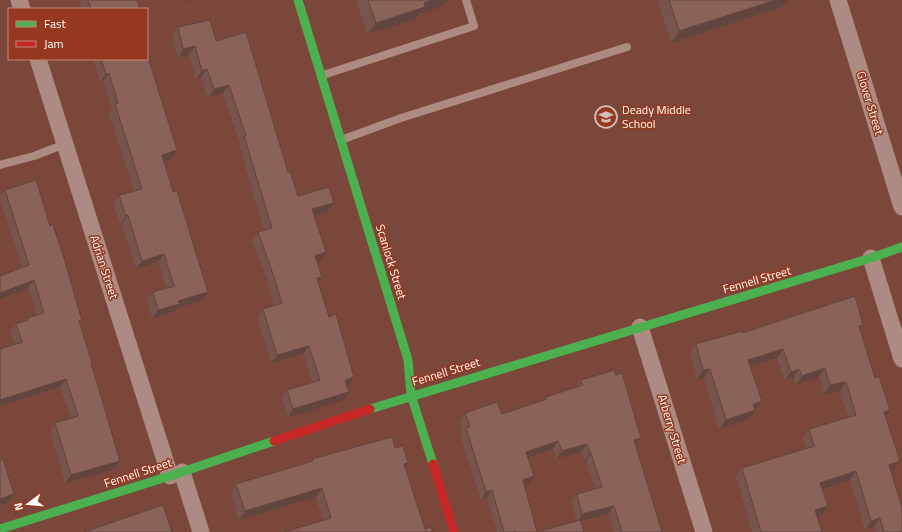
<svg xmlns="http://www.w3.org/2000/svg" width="902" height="532" font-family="'Titillium Web',sans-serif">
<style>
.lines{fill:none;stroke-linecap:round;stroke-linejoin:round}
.lane{stroke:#ad8b82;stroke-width:8}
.street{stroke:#ad8b82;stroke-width:17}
.fast{stroke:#4caf50;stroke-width:9}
.jam{stroke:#c62828;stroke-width:9}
.wall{fill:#77544c;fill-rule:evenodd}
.shaded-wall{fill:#61453e}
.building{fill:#8a6258;stroke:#61453e}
.labels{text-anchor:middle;stroke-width:3;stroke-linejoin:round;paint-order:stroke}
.street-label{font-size:12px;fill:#fff;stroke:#95381f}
.poi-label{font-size:12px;fill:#fff;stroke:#95381f;text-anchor:start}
</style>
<rect width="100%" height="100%" fill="#7a473a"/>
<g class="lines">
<!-- lane -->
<path class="lane" d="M323,75L474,26L466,0
M341,140L401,118L627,47
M0,165L34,156L65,144"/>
<!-- street -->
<path class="street" d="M19,0L22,9
M838,0L902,207
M38,59L170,476
M871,258L902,359
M640,327L704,532
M182,472L201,532"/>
<!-- fast -->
<path class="fast" d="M298,0L408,360L411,395L433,464
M370,409L871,258L902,247
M0,529L170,476L274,441"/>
<!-- jam -->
<path class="jam" d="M274,441L370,409
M433,464L454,532"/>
</g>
<!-- wall -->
<path class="wall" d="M79,0H137L140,9H82Z
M356,0H448L444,6L420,14L416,19L367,34Z
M657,0H788L782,7L671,43Z
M178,27L216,41L288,172L298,196L334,203L328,211L314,215L320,261L317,262L318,282L349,385L347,386L349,392L343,400L288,418L282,398L287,390L312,382L303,354L271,363L257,317L263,309L274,305L267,279L252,241L258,232L264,230L239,144L240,143L223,93L208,98L201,77L196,79L189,55L178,58L172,36Z
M93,59H147L171,159L163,161L173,192L208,292L202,301L176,308L174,312L152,318L147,300L153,292L166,288L158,262L136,269L122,224L120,225L113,204L119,195L134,191L109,113L112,109L103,81L100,82Z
M5,190L50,226L82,321L80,324L92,363L91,365L120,461L115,469L65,483L50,431L55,423L71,419L60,387L0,406V349L15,345L10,332L16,324L24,322L27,318L37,315L0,199V197Z
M860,329L885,416L894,470L891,471L902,532H876L874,527L865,530L850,480L822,489L828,506L822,515L817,516L822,532H752L736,476L742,468L806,449L803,438L809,429L848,417L840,391L824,394L819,377L796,385L793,378L785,380L777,358L750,366L762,401L749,419L719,429L704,377L697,379L690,352L696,344L742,333Z
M616,375L641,438L636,446L662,532H614L608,514L581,521L584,532H497L487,498L481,500L460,436L463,431L460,421L465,413L502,414L544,400L546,397L576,387L581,380ZM553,449L556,459L581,452L584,461H586L595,489L577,494L571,502L577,521L537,532L524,485L529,484L534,476L528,457Z
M395,448L408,463L405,468L425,529L433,532L323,521L316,497L239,520L231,492L236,484L310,462L312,459Z"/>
<!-- shaded-wall -->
<path class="shaded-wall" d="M189,0H194L187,2Z
M434,0H448L444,6L420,14L416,19L367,34L376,23L424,3Z
M776,0H788L782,7L671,43L679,31Z
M195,46L189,55L178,58L183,49Z
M207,69L201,77L196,79L202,71Z
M109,73L103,81L100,82L106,74Z
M229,85L223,93L208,98L214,89Z
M177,150L171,159L156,164L162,155Z
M334,203L328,211L306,218L312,209Z
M128,215L122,224L120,225L126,216Z
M326,252L320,261L310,264L315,256Z
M164,254L158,262L136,269L142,261Z
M322,277L316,285L317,278Z
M34,280L28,288L0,299V293Z
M208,292L202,301L176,308L174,312L152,318L158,310L178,301Z
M309,346L303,354L271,363L277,355Z
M783,349L777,358L742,369L748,360Z
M825,368L819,377L796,385L802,376Z
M710,369L704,377L697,379L703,370Z
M799,369L793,378L785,380L791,372Z
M354,377L349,385L339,388L345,380Z
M66,379L60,387L0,406V400Z
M846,382L840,391L824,394L830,385Z
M349,392L343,400L288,418L293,409Z
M762,401L749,419L719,429L726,420L753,404Z
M890,410L884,419V412Z
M641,438L636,446L634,440Z
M558,441L553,449L521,460L526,452Z
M587,444L581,452L556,459L562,451Z
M590,453H591L586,461H584Z
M120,461L115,469L65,483L71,475Z
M900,461L894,470L883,474L889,465Z
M408,463L402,472L404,464Z
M856,471L850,480L814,492L820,483Z
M534,476L529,484L517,488L523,480Z
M322,488L316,497L239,520L245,511Z
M492,490L487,498L481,500L486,492Z
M14,494L8,503L0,505V499Z
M614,506L608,514L577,522L582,514Z
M828,506L822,515L809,519L815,510Z
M880,518L874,527L865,530L871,521Z"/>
<!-- building -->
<path class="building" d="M88,0H137L140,9H91Z
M368,0H434L424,3L425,7L376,23Z
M669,0H776L679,31Z
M210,20L216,41L246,32L288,172L290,171L298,196L329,187L334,203L312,209L326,252L315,256L322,277L317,278L329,317L336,314L354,377L345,380L349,392L293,409L287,390L320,380L309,346L277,355L263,309L282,303L272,271L258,232L272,228L244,136H246L229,85L214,89L207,69L202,71L195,46L183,49L178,27Z
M147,54L177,150L162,155L173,192L177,191L208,292L178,301L180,304L158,310L153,292L174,286L164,254L142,261L128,215L126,216L119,195L142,189L115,104L118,103L109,73L106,74L101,59H147Z
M36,180L50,226L53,225L65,261L82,321H79L92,363H91L120,461L71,475L55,423L78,416L66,379L0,400V349L22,342L16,324L28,320L27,318L44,313L34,280L0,293V276L29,265L5,190Z
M855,296L863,325L859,326L875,378L879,376L890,410L884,412L900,461L889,465L902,507V532H884L880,518L871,521L856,471L820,483L828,506L815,510L822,532H761L742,468L814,446L809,429L856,415L846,382L830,385L825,368L802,376L799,369L791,372L783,349L748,360L762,401L753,404L755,410L726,420L710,369L703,370L696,344L742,331V333Z
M614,370L616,375L622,373L641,438L634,440L662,532H622L614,506L582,514L577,494L602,487L591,453H590L587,444L562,451L558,441L526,452L534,476L523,480L537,532L580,520L584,532H516V531L512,532H504L492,490L486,492L466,428L470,427L465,413L497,402L502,414L547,399L546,397L583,385L581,380Z
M392,437L395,448L403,446L408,463L404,464L425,529L431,527L433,532H284L331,518L322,488L245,511L236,484L313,461L312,459Z
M3,459L14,494L0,499V460Z
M163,505L172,532H84Z"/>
<!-- icons -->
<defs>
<g id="school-ring" transform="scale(1.15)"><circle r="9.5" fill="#95381f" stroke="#d0bfba" stroke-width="1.5"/><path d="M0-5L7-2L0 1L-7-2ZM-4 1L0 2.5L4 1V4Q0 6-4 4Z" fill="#d0bfba"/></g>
</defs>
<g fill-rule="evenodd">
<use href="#school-ring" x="606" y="117"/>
</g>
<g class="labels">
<!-- street labels -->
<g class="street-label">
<text transform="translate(870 103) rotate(73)" y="4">Glover Street</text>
<text transform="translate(391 262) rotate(73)" y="4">Scanlock Street</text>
<text transform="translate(104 267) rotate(72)" y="4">Adrian Street</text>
<text transform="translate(757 280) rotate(-16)" y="4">Fennell Street</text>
<text transform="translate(446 372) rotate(-17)" y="4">Fennell Street</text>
<text transform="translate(672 429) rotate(73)" y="4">Arberry Street</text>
<text transform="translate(138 473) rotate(-18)" y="4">Fennell Street</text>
</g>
<!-- poi labels -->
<g class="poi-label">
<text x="622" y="114">Deady Middle<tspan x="622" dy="14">School</tspan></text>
</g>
</g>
<!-- legend -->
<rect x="8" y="8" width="140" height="52" fill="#95381f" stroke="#bf8879"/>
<rect x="16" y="21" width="20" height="6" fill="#4caf50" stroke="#bf8879"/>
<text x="44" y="28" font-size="12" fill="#ffffff">Fast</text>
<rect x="16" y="41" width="20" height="6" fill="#c62828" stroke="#bf8879"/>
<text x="44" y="48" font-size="12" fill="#ffffff">Jam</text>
<!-- north arrow -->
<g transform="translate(28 504) rotate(254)" stroke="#95381f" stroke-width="3" paint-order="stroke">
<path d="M0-3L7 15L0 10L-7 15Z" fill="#ffffff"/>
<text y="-6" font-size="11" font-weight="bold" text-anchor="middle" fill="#ffffff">N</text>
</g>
</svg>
